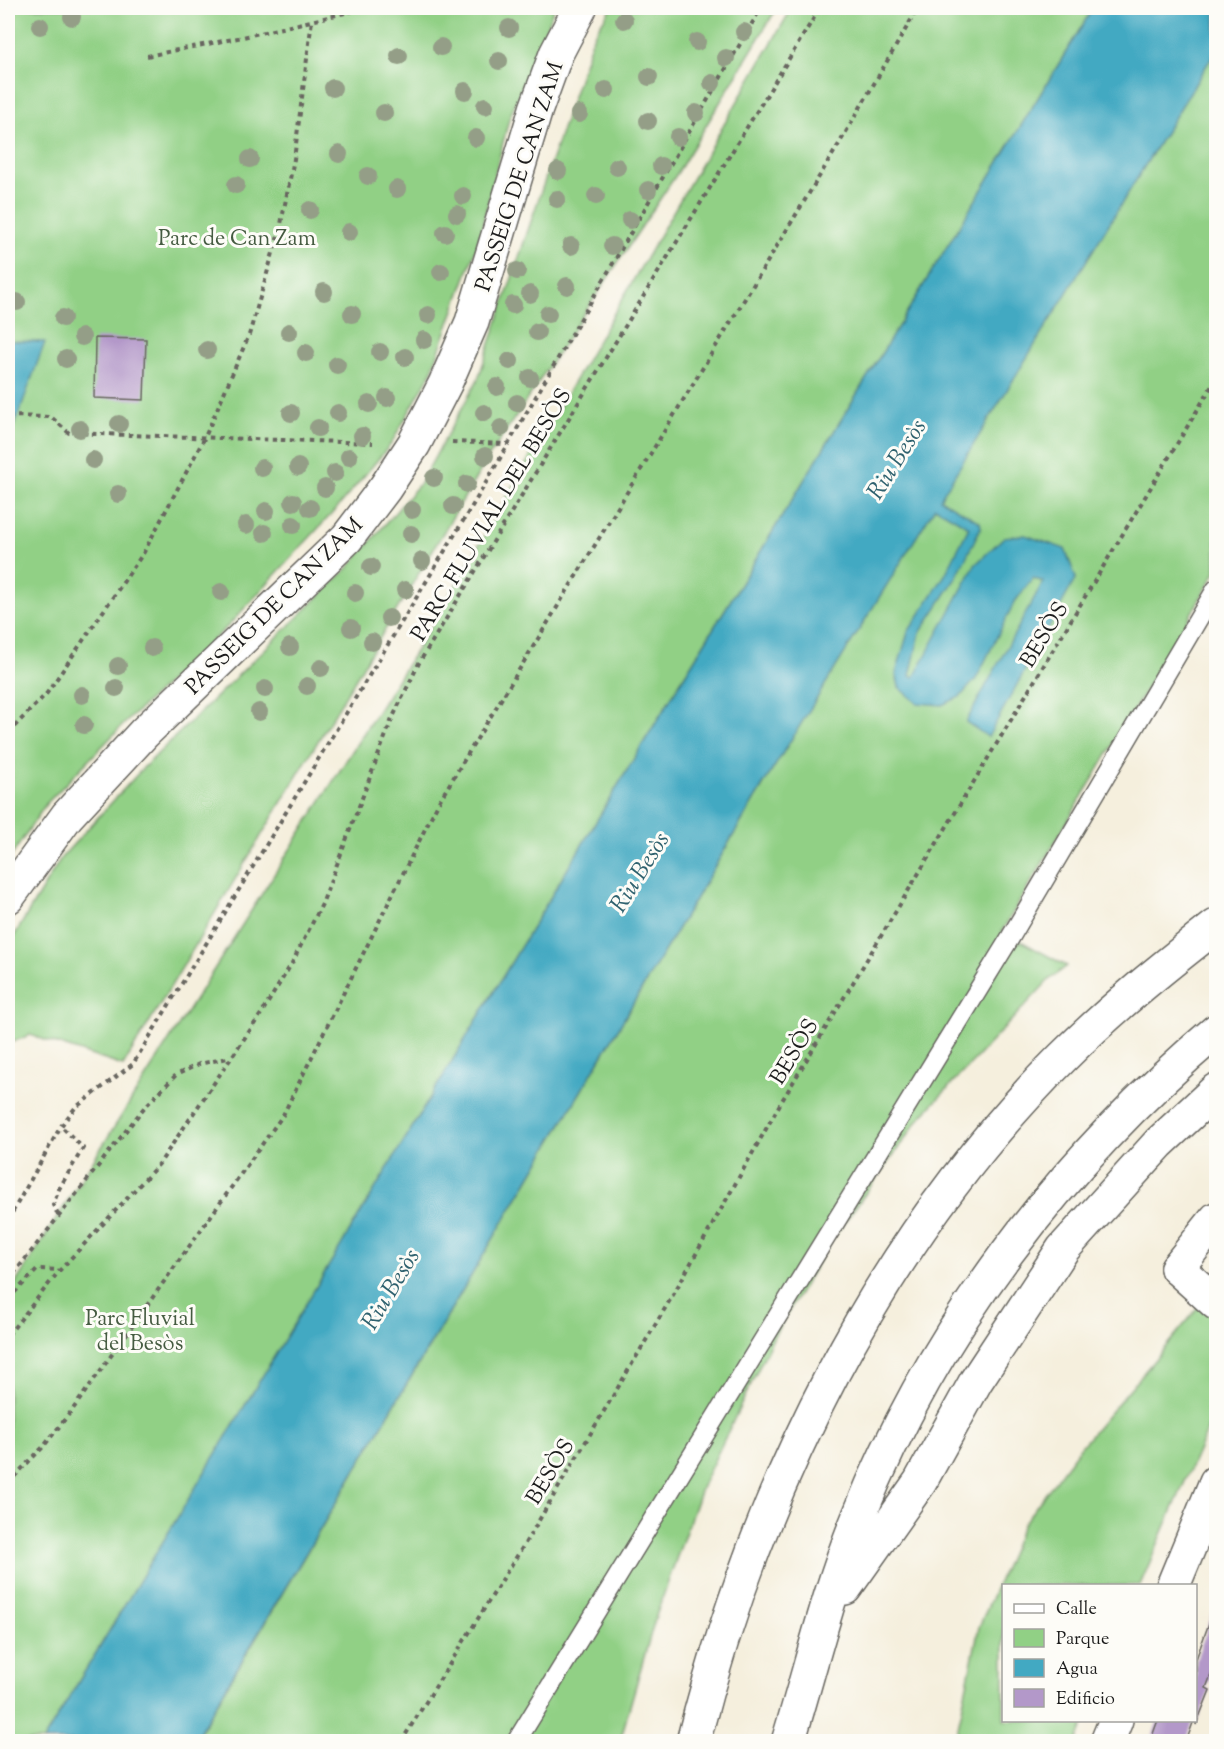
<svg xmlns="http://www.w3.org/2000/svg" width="1224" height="1749" font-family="'Sorts Mill Goudy',serif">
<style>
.green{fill:#91d085;stroke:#567650;stroke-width:1.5}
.water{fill:#42a9c2;stroke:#2f626f;stroke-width:1.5}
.building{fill:#b398c9}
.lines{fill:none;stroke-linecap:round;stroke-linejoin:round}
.service-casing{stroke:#686660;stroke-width:21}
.minor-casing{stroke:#686660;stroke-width:36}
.trunk-casing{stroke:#686660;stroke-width:36}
.path{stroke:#686660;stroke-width:4;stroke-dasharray:4.5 4.5;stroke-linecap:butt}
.service{stroke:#fff;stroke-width:18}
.minor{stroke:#fff;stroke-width:33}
.trunk{stroke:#fff;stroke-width:33}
.tree{fill:#949e87}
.labels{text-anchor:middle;stroke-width:6;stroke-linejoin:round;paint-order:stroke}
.street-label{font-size:22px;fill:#1c1c1c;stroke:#fdfcf7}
.park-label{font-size:22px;fill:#455b41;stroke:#fdfcf7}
.water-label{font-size:24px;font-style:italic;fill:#2f626f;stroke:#fdfcf7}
</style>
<rect width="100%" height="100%" fill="#fdfcf7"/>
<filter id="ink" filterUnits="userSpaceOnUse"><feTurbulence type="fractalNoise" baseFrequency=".0167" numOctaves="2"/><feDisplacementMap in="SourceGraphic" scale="12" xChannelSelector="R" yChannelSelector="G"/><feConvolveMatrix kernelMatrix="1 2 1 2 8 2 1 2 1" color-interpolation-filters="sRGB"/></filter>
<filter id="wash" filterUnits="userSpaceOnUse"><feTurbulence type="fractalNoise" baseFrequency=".008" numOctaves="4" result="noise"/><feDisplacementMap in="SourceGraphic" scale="24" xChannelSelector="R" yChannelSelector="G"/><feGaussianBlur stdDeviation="1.35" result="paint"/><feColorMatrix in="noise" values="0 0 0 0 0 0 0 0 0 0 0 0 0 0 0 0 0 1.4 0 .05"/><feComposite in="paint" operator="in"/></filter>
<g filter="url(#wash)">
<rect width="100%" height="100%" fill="#f5efdd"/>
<!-- green -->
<path class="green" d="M8,8H554L509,119L477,246L431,373L391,444L338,507L228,626L124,724L46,804L8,861Z
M611,8H777L678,172L488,458L123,1066L30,1035L8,1044V946L61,858L143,768L348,568L421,482L478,379L594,34Z
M792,8H1093L644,742L43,1741H8V1295L432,625Z
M1216,50V572L1002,931L1067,966L1049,980L920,1118L828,1245L774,1336L702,1486L655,1619L620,1741L194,1742L765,782Z
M1216,1282V1410L1140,1585L1004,1586V1720L1085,1721L1077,1741L955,1742L979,1627L1023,1524L1079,1449L1189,1319Z"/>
<!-- water -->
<path class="water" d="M1093,8H1216V50L940,499L980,522L981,527L956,578L920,633L910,676L914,677L975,565L1004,537L1025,535L1065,549L1076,578L988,737L966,722L1043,582L1033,578L1014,603L976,679L960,697L942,705L917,703L899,687L896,673L908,632L945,575L969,527L935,507L765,782L194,1741H43L644,742Z
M8,341L45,342L8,443Z"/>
<g id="blocks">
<!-- building -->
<path class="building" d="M95,338L146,339L144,400L94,398Z
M1216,1604V1671L1213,1670L1206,1688L1210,1690L1196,1725V1659Z
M1158,1720H1194L1186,1742H1150Z"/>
</g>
</g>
<g filter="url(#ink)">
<use href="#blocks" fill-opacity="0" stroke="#686660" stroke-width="1.5"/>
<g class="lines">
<!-- service casing -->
<g class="service-casing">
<path id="service" d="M516,1742L1010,938L1216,589"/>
</g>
<!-- minor casing -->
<g class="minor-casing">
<path id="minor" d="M8,897L67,816L144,733L347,538L385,488L414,444L445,384L472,322L536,109L556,54L580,8
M1177,1268L1216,1303
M1173,1586L1216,1482
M1107,1742L1116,1720"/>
</g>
<!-- trunk casing -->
<g class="trunk-casing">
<path id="trunk" d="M1177,1268L1216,1219
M845,1588L920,1482L976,1381L1063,1249L1159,1143L1216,1090
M693,1742C757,1490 877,1243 1062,1058C1110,1010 1162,968 1216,926
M788,1742C811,1667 829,1589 859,1516C935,1327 1061,1162 1216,1031"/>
</g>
<!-- path -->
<path class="path" d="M417,8L418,11L432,8
M147,56L243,37L366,8
M8,416L51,417L69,433L373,443
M452,442L507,444
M8,733L47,693L144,552L205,437L249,335L280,229L294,159L312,20
M58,1215L53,1205L59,1189L83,1148L61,1126
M8,1220L61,1126L75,1108L133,1064L477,498L761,8
M8,1281L143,1109L176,1075L199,1064L228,1058
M8,1299L38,1269L59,1270
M8,1335L60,1270L159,1164L261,1014L292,963L322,904L392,719L419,663L820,8
M8,1483L44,1446L73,1409L283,1115L438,803L839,144L918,8
M401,1742L532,1532L673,1295L780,1104L1216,379"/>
<!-- service -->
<use href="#service" class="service"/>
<!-- minor -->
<use href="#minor" class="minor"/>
<!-- trunk -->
<use href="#trunk" class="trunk"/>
</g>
<!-- trees -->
<g class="tree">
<circle cx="72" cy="17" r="9"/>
<circle cx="624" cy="20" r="9"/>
<circle cx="40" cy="26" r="9"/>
<circle cx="509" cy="28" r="9"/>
<circle cx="744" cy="32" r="9"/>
<circle cx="697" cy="42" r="9"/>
<circle cx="441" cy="47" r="9"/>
<circle cx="399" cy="56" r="9"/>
<circle cx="726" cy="58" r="9"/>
<circle cx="499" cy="61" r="9"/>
<circle cx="649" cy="77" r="9"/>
<circle cx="712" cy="83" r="9"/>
<circle cx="333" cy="88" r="9"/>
<circle cx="606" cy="90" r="9"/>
<circle cx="465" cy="91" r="9"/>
<circle cx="485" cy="106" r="9"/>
<circle cx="384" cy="113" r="9"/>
<circle cx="696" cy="113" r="9"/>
<circle cx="579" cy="114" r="9"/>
<circle cx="648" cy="121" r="9"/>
<circle cx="678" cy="137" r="9"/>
<circle cx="476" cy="138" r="9"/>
<circle cx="339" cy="154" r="9"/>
<circle cx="250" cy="159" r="9"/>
<circle cx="661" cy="166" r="9"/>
<circle cx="617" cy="167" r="9"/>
<circle cx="558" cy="171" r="9"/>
<circle cx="368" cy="176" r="9"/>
<circle cx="236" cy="185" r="9"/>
<circle cx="397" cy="189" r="9"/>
<circle cx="648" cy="190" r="9"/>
<circle cx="463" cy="196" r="9"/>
<circle cx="596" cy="196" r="9"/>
<circle cx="557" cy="199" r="9"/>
<circle cx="310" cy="210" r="9"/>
<circle cx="457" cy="214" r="9"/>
<circle cx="630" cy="220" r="9"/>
<circle cx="349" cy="232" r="9"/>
<circle cx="445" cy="233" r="9"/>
<circle cx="571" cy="246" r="9"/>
<circle cx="612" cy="246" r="9"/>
<circle cx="517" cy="271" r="9"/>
<circle cx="441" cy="272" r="9"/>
<circle cx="567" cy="286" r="9"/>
<circle cx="324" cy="292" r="9"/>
<circle cx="530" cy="294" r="9"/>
<circle cx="17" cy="302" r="9"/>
<circle cx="513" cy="305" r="9"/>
<circle cx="352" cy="314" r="9"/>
<circle cx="548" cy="314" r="9"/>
<circle cx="428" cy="315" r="9"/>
<circle cx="63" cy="318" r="9"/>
<circle cx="289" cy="332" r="9"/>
<circle cx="537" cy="332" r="9"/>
<circle cx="82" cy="337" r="9"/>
<circle cx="424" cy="340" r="9"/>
<circle cx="207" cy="350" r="9"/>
<circle cx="380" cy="352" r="9"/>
<circle cx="306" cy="353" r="9"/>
<circle cx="405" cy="357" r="9"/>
<circle cx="66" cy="359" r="9"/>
<circle cx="510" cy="361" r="9"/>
<circle cx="337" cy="365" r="9"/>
<circle cx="530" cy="378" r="9"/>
<circle cx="497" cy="387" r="9"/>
<circle cx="387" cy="398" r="9"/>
<circle cx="517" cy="403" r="9"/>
<circle cx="369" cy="404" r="9"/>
<circle cx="291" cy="413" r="9"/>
<circle cx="338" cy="413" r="9"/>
<circle cx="484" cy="413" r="9"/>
<circle cx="119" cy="424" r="9"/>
<circle cx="318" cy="428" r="9"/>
<circle cx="501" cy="428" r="9"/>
<circle cx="80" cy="429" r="9"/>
<circle cx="362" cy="436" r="9"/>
<circle cx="485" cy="456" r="9"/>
<circle cx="349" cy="457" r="9"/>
<circle cx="93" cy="460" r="9"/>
<circle cx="298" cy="467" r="9"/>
<circle cx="262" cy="468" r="9"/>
<circle cx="335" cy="473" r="9"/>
<circle cx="434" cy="478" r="9"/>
<circle cx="467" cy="484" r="9"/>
<circle cx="325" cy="488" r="9"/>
<circle cx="118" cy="494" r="9"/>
<circle cx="293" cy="502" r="9"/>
<circle cx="453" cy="506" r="9"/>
<circle cx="310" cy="508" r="9"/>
<circle cx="412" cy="510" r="9"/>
<circle cx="266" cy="511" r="9"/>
<circle cx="246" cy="525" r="9"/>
<circle cx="293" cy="525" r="9"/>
<circle cx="264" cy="533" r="9"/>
<circle cx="411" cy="534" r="9"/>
<circle cx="422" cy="561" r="9"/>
<circle cx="371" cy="567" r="9"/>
<circle cx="405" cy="590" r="9"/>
<circle cx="221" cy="592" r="9"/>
<circle cx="355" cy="593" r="9"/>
<circle cx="389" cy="618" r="9"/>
<circle cx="351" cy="628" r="9"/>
<circle cx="372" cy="642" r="9"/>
<circle cx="290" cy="647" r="9"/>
<circle cx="152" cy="648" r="9"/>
<circle cx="118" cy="666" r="9"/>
<circle cx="321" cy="668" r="9"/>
<circle cx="307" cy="686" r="9"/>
<circle cx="116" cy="688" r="9"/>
<circle cx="265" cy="689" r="9"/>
<circle cx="82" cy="695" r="9"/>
<circle cx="259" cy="712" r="9"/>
<circle cx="84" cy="725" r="9"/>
</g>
</g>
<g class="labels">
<!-- street labels -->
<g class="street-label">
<text transform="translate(518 176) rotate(-72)" y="8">PASSEIG DE CAN ZAM</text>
<text transform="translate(490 514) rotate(-59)" y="8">PARC FLUVIAL DEL BESÒS</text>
<text transform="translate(273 605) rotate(-45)" y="8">PASSEIG DE CAN ZAM</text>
<text transform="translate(1043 634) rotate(-59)" y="8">BESÒS</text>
<text transform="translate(793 1051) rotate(-59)" y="8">BESÒS</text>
<text transform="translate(549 1471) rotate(-59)" y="8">BESÒS</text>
</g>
<!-- park labels -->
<g class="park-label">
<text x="237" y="245">Parc de Can Zam</text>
<text x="140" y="1325">Parc Fluvial<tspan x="140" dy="25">del Besòs</tspan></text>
</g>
<!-- water labels -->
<g class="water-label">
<text transform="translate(896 459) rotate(-58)" y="8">Riu Besòs</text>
<text transform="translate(639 872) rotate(-58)" y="8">Riu Besòs</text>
<text transform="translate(390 1289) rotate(-59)" y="8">Riu Besòs</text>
</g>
</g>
<!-- margin -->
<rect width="1224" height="1749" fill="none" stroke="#fdfcf7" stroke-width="30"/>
<!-- legend -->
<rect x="1002" y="1584" width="195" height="138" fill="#fdfcf7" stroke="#a3a29f" stroke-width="1.5"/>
<rect x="1014" y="1604" width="30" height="9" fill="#ffffff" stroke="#a3a29f" stroke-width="1.5"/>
<text x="1056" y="1614" font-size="18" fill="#1c1c1c">Calle</text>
<rect x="1014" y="1629" width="30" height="18" fill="#91d085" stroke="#a3a29f" stroke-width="1.5"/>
<text x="1056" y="1644" font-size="18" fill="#1c1c1c">Parque</text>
<rect x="1014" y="1659" width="30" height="18" fill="#42a9c2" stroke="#a3a29f" stroke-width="1.5"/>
<text x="1056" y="1674" font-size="18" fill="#1c1c1c">Agua</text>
<rect x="1014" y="1689" width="30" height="18" fill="#b398c9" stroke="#a3a29f" stroke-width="1.5"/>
<text x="1056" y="1704" font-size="18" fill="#1c1c1c">Edificio</text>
</svg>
